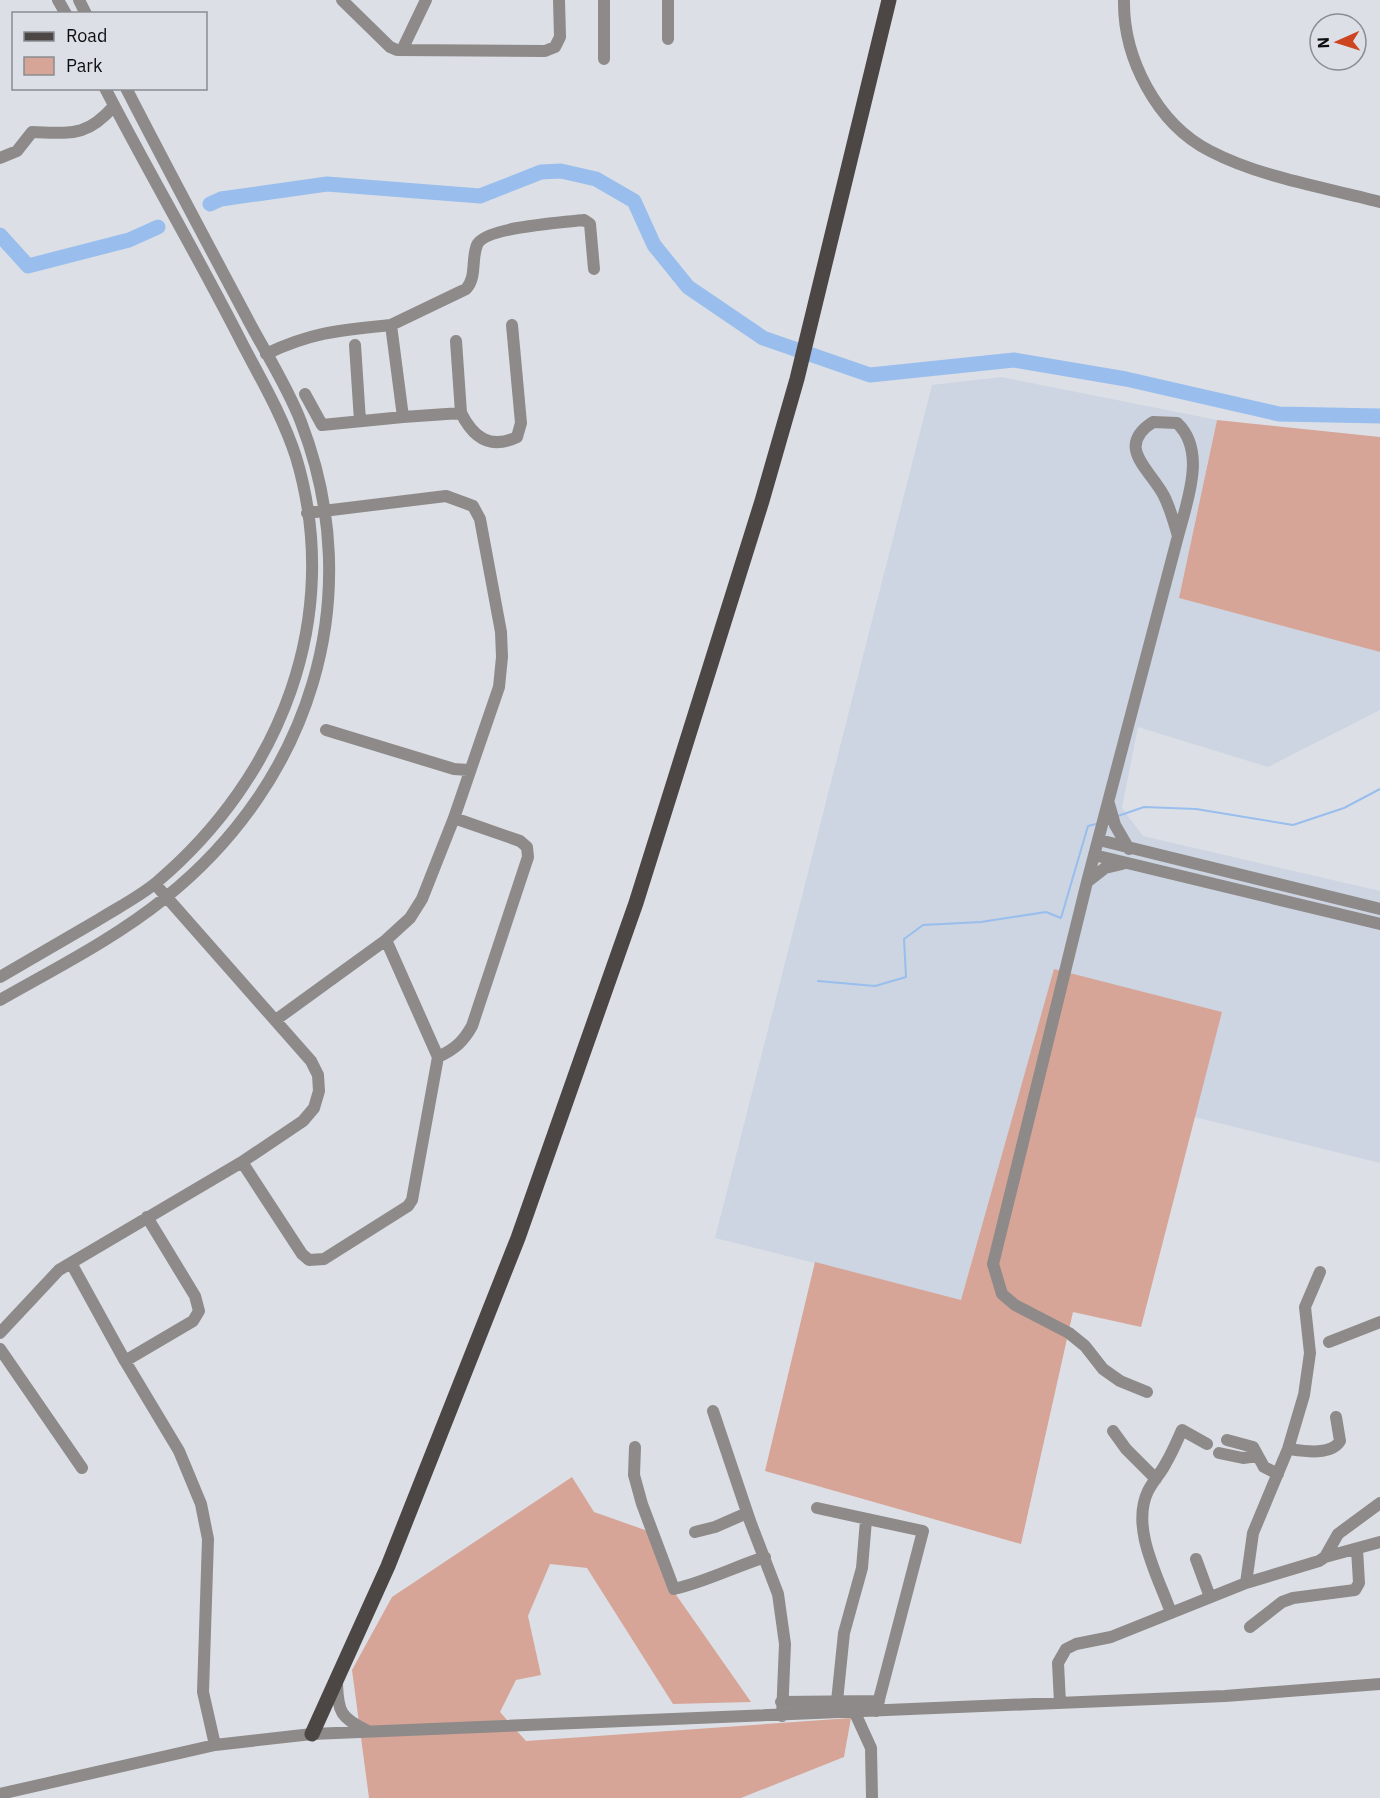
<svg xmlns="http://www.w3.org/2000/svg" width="1380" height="1798" font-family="'IBM Plex Sans',sans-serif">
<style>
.built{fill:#ccd5e1}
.green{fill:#d6a598}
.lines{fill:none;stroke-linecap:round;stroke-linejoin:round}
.stream{stroke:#99beed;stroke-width:2}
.river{stroke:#99beed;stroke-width:15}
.minor{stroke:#8e8a89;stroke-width:12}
.major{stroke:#4c4644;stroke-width:15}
</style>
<rect width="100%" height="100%" fill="#dce0e6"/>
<!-- built -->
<path class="built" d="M1001,377L1217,420L1179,598L1380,652V710L1268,767L1138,727L1122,808L1143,836L1380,891V1163L1194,1117L1222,1012L1054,970L961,1300L715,1238L932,385Z"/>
<!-- green -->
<path class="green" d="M1217,420L1380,437V652L1179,598Z
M1054,969L1222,1012L1141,1327L1073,1312L1021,1544L765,1471L815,1262L961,1300Z
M572,1477L594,1512L648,1531L672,1589L751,1702L673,1704L587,1568L550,1564L528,1616L541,1675L516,1680L500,1712L526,1741L851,1718L844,1757L741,1798H369L352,1670L392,1597Z"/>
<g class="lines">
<!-- stream -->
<path class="stream" d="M1118,816L1144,807L1196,809L1293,825L1344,808L1380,789
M818,981L875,986L906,977L904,939L923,925L981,922L1046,912L1061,918L1088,826L1096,824"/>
<!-- river -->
<path class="river" d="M210,204L221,199L327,184L480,196L541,172L561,171L596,179L634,201L654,245L688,287L763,338L870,375L1014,360L1126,379L1279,414L1380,416
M0,235L28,266L129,240L158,227"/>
<!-- minor -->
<path class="minor" d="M58,0L66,14
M79,0L86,14
M342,0L390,47L397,50L545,51L555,47L560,37L559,0
M604,0V59
M1124,0C1123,58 1157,124 1210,151C1262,178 1324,187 1380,202
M668,39V0
M402,50L426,0
M0,158L17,151L32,132C70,133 86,138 114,106
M391,325L466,289C477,277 471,260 477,245C484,227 566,222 584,220L590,224L594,269
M355,345L360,421
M266,354C312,332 341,330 391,325L403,417L461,413L456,341
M305,394L322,425L403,417
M461,413C473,437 490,450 517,437L521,423L512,325
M326,730L454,769L468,770
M1109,804L1115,825L1129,849
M1099,840L1380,909
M1094,855L1380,924
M1087,882L1105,868L1122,864
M0,977C33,958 65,939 98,920C117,908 139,897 157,882C281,777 344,617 296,457C283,417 262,381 243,345C199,258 150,175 105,88
M0,1000C56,968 114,939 165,898C310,782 369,598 301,422C287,385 263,349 245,314C205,239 165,164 126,88
M277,1019L386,940L410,918L422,899L454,818L499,687L502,657L501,632L480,519L473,506L446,496L307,513
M438,1057C455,1049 463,1042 472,1026L528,857L527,847L520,841L454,818
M242,1162L302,1254L309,1260L324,1259L408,1206L412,1200L438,1057L386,940
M71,1263L125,1361L179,1451L201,1504L208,1539L203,1692L215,1745
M0,1333L59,1270L242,1162L303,1121L314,1108L319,1091L318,1075L311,1061L155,884
M1329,1342L1380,1322
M0,1349L82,1468
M125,1361L193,1321L199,1311L195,1296L147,1217
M1147,1392L1120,1381L1103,1369L1085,1346L1069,1333L1015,1305L1002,1294L993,1264L1087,882L1178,536C1187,501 1207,451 1177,423L1153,422C1114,447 1151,470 1164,496C1170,508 1174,522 1178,536
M713,1411L750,1521L778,1594L785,1644L782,1716
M1113,1431L1126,1449L1156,1479
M1227,1440L1253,1447L1264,1467L1278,1474
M635,1447L634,1475L642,1504L674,1589C705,1582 734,1567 765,1557
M1288,1449C1303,1451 1331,1456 1340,1441L1336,1417
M1219,1453L1243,1458L1258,1456
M817,1508L923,1531L876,1711
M695,1532L715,1527L747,1513
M1325,1557L1380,1542
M1196,1559L1210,1597
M1246,1583L1253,1533L1288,1449L1304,1395L1310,1353L1305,1307L1320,1272
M1171,1613C1159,1578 1130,1528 1148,1491C1153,1481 1161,1473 1166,1463C1172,1453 1177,1441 1182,1430L1207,1444
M1250,1627L1282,1602L1293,1598L1355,1590L1359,1583L1357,1549
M337,1684C338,1712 341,1718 366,1730
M837,1701L844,1633L862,1568L866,1520
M781,1702L879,1701
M1060,1703L1058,1663L1066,1649L1076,1644L1111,1637L1246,1583L1319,1561L1325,1557L1338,1534L1380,1503
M855,1713L871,1748L872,1798
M0,1794L215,1745L312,1734L1225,1696L1380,1684"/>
<!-- major -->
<path class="major" d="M312,1734L388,1566L518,1238L636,903L762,501L797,379L889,0"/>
</g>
<!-- legend -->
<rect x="12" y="12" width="195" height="78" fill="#dce0e6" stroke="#898c90" stroke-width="1.5"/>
<rect x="24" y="32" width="30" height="9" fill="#4c4644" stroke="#898c90" stroke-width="1.5"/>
<text x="66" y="42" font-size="18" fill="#0c0e10">Road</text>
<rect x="24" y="57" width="30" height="18" fill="#d6a598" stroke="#898c90" stroke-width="1.5"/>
<text x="66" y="72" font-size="18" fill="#0c0e10">Park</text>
<!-- north arrow -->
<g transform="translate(1338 42) rotate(267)"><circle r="28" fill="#dce0e6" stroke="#898c90" stroke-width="1.5"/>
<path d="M0-4.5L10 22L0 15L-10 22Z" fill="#cd4420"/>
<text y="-9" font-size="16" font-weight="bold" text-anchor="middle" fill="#0c0e10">N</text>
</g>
</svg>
